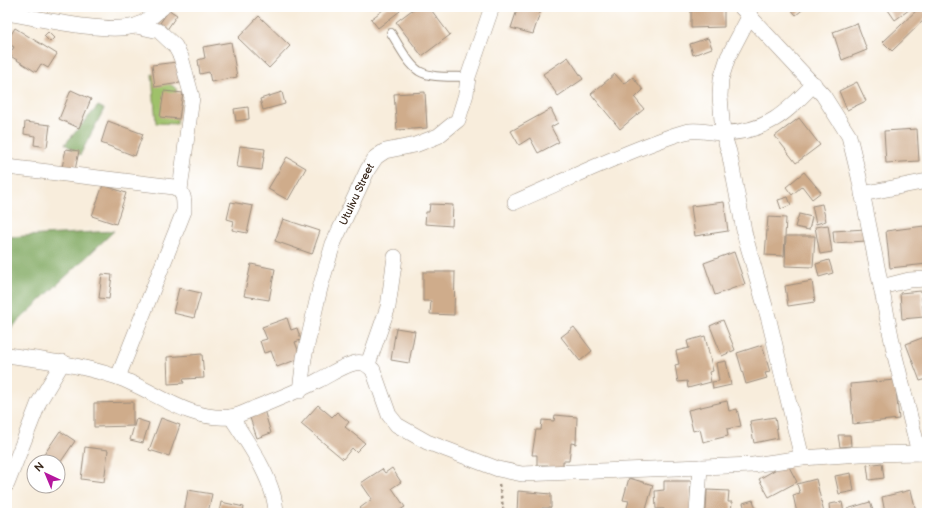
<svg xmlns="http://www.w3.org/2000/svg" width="934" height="520" font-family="'Balsamiq Sans',sans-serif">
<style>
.green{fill:#9fc16b;stroke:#6d7644}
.forest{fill:#7fa75f;stroke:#5d683e}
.building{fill:#cfac8b}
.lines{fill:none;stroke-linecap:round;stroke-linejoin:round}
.lane-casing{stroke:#9a8c7d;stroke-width:10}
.street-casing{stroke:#9a8c7d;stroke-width:16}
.path{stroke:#9a8c7d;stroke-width:2.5;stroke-dasharray:3 3;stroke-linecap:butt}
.lane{stroke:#fff;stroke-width:8}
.street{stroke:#fff;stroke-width:15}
.labels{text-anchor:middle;stroke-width:3;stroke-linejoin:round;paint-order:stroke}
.street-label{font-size:11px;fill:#3b2a1e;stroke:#fff}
</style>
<rect width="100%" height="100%" fill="#fff"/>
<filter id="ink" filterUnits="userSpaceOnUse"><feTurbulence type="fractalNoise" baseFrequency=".025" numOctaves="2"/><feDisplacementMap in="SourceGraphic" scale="8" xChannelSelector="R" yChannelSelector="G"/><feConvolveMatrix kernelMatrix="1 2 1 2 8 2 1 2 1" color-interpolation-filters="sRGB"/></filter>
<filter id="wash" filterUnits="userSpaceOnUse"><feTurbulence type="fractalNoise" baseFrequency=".012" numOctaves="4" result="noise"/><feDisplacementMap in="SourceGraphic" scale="16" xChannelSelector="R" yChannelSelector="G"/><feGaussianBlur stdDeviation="0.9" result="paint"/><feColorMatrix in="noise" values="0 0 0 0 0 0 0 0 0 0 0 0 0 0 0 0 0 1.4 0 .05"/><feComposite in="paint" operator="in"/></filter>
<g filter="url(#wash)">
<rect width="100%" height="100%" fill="#f8eddc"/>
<!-- green -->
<path class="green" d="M152,74L176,88L177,124L156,123Z"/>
<!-- forest -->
<path class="forest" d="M98,106L104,109L80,155L65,144Z
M114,231L7,332V237Z"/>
<g id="blocks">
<!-- building -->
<path class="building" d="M387,7H397L400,11L378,28L371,19Z
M416,7H429L450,35L422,56L396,22Z
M518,7H542L533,34L511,28Z
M691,7H724V27L691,28Z
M789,7H806L796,15Z
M886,7H913L895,20Z
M920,7L927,14V17L892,51L883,42Z
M169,10L177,15L166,31L158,26Z
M259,16L290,46L269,68L238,38Z
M857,23L867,50L842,60L833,32Z
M15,28L57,54L48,68L41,64L36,72L9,55L14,47L7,43V41Z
M48,32L54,38L50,42L44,36Z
M708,38L712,48L693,55L690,44Z
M231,42L237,77L211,82L209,72L200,74L198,60L205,58L203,47Z
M568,57L583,79L558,96L543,74Z
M177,62L180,83L155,87L152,65Z
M615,74L624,84L633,77L643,90L635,98L644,109L620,129L591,94Z
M857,82L866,101L847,110L839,91Z
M71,90L91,99L79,128L59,119Z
M164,91L183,93L179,119L160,117Z
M282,92L285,104L263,110L260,99Z
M425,92L427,128L397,130L394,94Z
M248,107L249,119L236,121L234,109Z
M551,109L558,123L551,127L559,142L538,153L530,138L519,145L511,131Z
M799,118L820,145L796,163L775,136Z
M108,121L143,134L135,156L101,143Z
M25,122L50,125L47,147L34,145L35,136L24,134Z
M917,129L919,161L886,163L884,131Z
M240,146L265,149L262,170L237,167Z
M66,149L79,151L75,170L62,167Z
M287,157L306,168L288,200L268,189Z
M804,172L821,192L812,199L802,186L792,195L786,187Z
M103,185L126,193L116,224L92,216Z
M788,197L791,205L781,209L778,200Z
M231,202L253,206L247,233L232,230L234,221L227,219Z
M724,202L728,231L695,236L691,206Z
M430,204L453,205L452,226L425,224L426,212H429Z
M822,204L826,221L816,224L812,206Z
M799,214L812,217L809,230L795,227Z
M768,217L786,218L784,256L765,255Z
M283,219L320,231L312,254L275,241Z
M828,225L832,252L820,254L815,227Z
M924,226L927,264L890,268L886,231Z
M866,229V241L834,243L833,231Z
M786,236H815L813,267L785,266Z
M734,252L745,284L715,295L704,263Z
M829,260L833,273L819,277L816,264Z
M251,264L275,269L269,300L244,296Z
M423,272H455L454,315L430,314L431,301H423Z
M102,274L112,275L109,299L99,298Z
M812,281L815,302L788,306L785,286Z
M179,288L201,293L194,318L173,313Z
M921,291L924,317L902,319L900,293Z
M287,318L291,330L297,328L301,340L295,342L301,358L277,367L271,351L264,353L260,341L267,339L262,327Z
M723,320L735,350L722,356L710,326Z
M574,327L592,351L580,361L561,337Z
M396,328L415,331L409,363L391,360Z
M705,336L713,371L709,372L711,382L688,388L687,381L678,382L675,365L679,364L676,351L689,348L687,341Z
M927,336V379L920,381L906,344Z
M762,345L770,372L765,373L767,378L746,384L737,353Z
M202,354L204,378L183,379L184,383L168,384L167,357Z
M726,361L731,385L713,389L712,382L719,381L716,363Z
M895,380L899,419L853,424L850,384Z
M727,401L729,411L737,409L741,426L727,429L728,436L703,442L700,429L693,431L688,410Z
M133,402V426L94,427V403Z
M318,405L332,417L337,412L349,422L345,427L365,443L356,452L352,448L343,459L301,424Z
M264,410L271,433L257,438L249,415Z
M555,415L577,417L576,444L571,443L569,461H563V469L547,468L548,465H537V455H532L536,430H541L542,420L554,421Z
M775,417L778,438L754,443L750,421Z
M161,418L180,425L169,456L149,450Z
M136,419L149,423L143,443L130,440Z
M60,431L75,441L58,466V462H45L41,459Z
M838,435H850L851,446L840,447Z
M85,447L108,450L104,482L81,479Z
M787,463L797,482L769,497L759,479Z
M882,463L884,478L869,480L867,465Z
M392,468L401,482L392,488L405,507L395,513H363L360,508L372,499L361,483L382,469L385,473Z
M851,473L854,491L839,494L835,476Z
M629,478L653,485L645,513L626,511L629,501L623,500Z
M816,479L824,513H797L793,495L800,493L797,484Z
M664,481H691V513H664V509H656L655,491L664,490Z
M188,490L212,494L208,513H184Z
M707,490L729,491L728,502H732L731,513H703V510H706Z
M911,490L916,511L885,513L882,497Z
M518,491L551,494V508H542V513H517Z
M753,500L757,513H746L743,503Z
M221,502L244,507L243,513H219Z
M842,502L844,513H830L829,504Z
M870,502L874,513H849L847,509Z"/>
</g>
</g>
<g filter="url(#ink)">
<use href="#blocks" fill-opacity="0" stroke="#9a8c7d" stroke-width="1"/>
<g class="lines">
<!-- lane casing -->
<g class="lane-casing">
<path id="lane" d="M391,33C399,45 407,63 419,71C432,79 453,76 468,77"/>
</g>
<!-- street casing -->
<g class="street-casing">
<g id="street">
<path d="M741,7L823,95L849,136L859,177L895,356L919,453"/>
<path d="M7,13C39,18 105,34 135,26C146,23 155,14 163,7"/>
<path d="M750,15L728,57L721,79L720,96L723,133L729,152L745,236L769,320L802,458"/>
<path d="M136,26L159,31L175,46L181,57L192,97L180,190"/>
<path d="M7,167L174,187C185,193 184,199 184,211L118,377"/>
<path d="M862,194L927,181"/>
<path d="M515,202C564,181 613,157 664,139C672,136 682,132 690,131C701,130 712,133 724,133C767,132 786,113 814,84"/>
<path d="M881,287L909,280L927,279"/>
<path d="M7,355C44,360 81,365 117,377C154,390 188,421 230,417C238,416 248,411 255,408C277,399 299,391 319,380C331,374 342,366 355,363C363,361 368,365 373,370L389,415L397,425L427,442L498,469L522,474L753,465L802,458L860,454L927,453"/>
<path d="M368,364L388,307L395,257"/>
<path id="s1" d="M300,391L304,358L320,288L333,244L368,169L376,157L385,151L415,145L438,136L458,120L466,94L468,77L492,7"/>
<path d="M231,417C248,443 275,481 276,513"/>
<path d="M7,484L39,402L63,362"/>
<path d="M697,513L700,467"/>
</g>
</g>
<!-- path -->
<path class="path" d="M499,484L504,513"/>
<!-- lane -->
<use href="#lane" class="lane"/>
<!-- street -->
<use href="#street" class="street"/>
</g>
</g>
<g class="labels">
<!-- street labels -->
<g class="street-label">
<text dy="4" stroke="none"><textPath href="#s1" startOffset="206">Utulivu Street</textPath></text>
</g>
</g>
<!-- margin -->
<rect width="934" height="520" fill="none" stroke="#fff" stroke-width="24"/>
<!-- north arrow -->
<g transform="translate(46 474) rotate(316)"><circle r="19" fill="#ffffff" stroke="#b1aaa5"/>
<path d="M0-3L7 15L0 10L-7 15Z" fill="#b5179e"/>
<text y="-6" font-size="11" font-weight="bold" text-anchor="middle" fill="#3b2a1e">N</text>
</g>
</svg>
